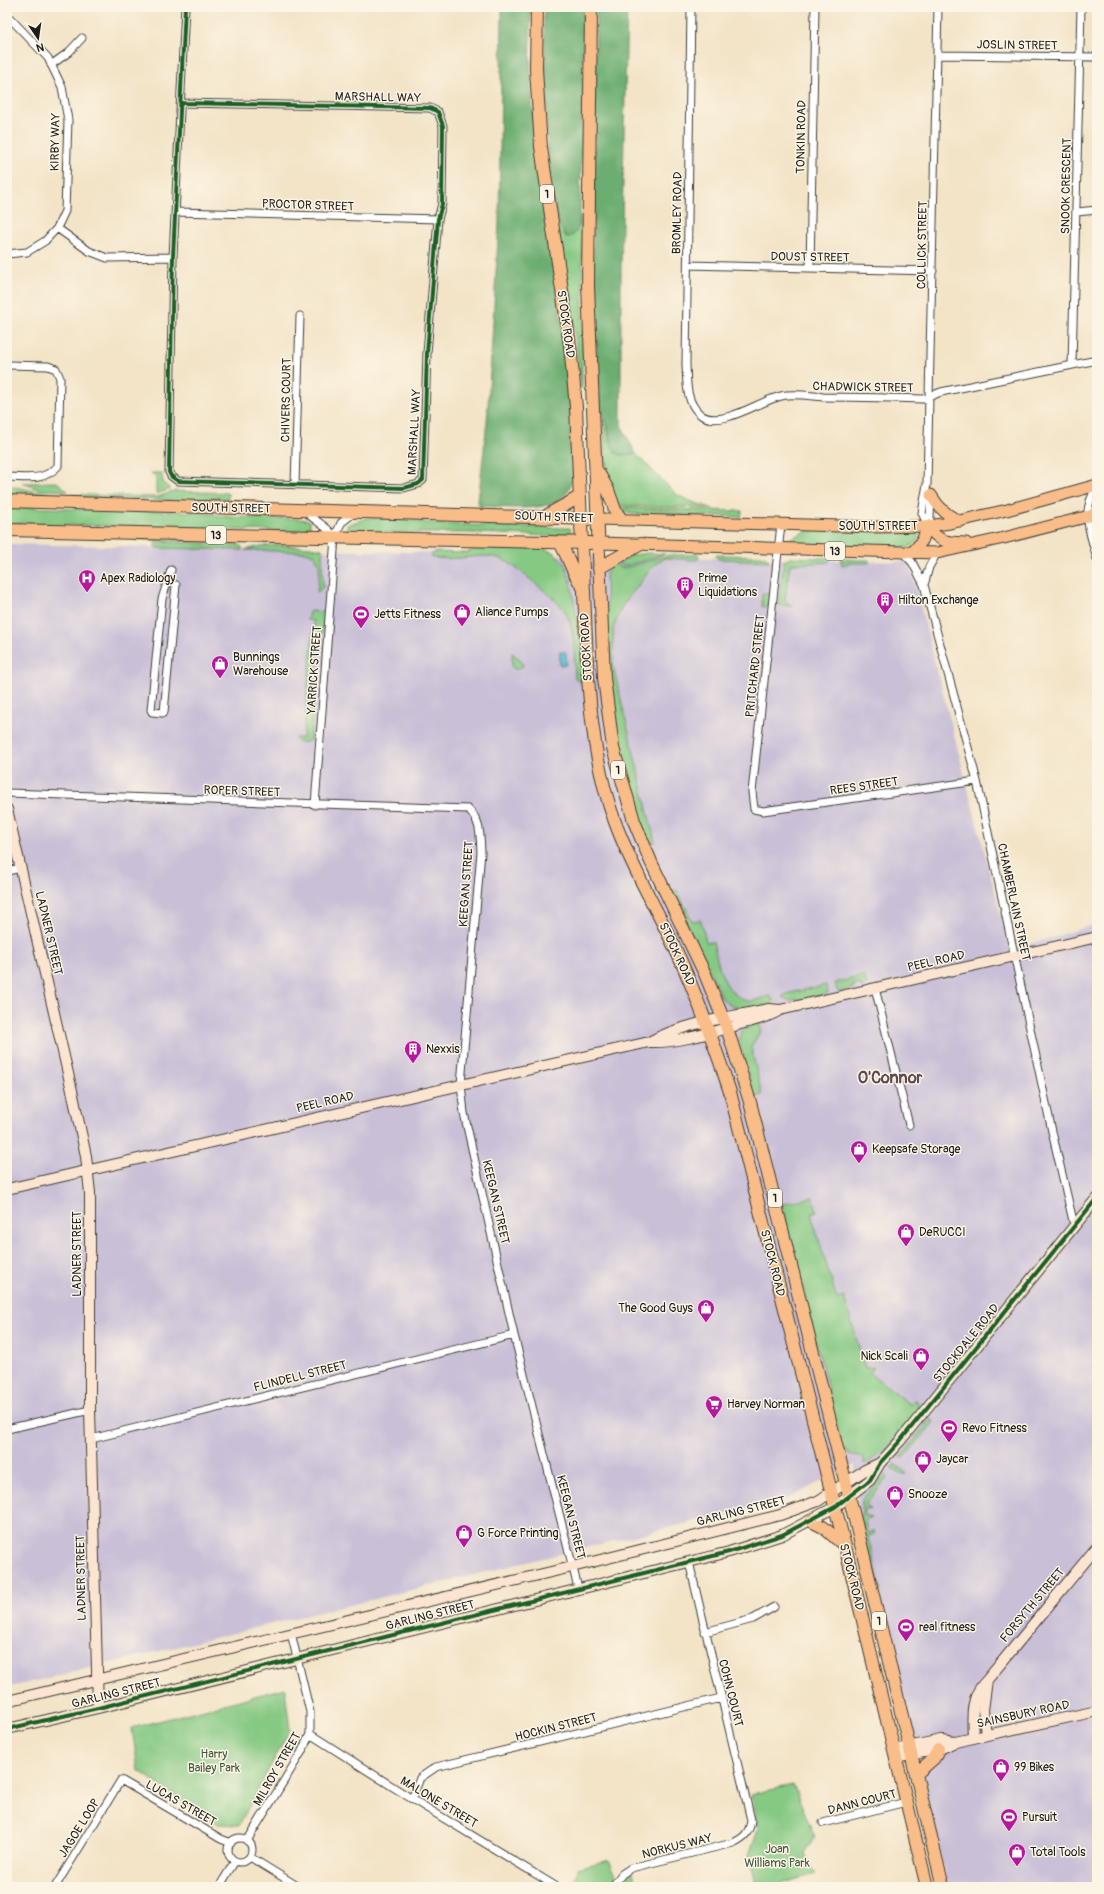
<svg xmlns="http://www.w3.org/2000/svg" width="1104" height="1894" font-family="Pangolin,sans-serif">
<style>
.industrial{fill:#c9bfd7}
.green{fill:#86c983;stroke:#517250}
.forest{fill:#6cad71;stroke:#446446}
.water{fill:#5abfd8;stroke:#3b6e7a}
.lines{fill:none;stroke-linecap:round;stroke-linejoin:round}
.street-casing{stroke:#3c3a36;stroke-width:9}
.secondary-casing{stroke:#3c3a36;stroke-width:12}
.primary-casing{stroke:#3c3a36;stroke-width:13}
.highway-casing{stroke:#3c3a36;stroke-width:14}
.street{stroke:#fff;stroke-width:7}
.secondary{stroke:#fce5d0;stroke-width:10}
.primary{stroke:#f8bd89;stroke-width:11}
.highway{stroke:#f8bd89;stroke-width:12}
.cycleway-casing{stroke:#fcf5e5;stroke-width:6}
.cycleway{stroke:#1b5e20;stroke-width:4}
.labels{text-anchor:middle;stroke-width:3;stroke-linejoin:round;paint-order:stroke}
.shield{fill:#fcf5e5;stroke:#5f5d58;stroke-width:1}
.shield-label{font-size:11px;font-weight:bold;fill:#1c1c1c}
.street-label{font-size:12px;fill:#1c1c1c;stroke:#fcf5e5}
.poi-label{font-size:12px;fill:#1c1c1c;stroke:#fcf5e5;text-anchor:start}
.park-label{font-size:12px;fill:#415940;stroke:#fcf5e5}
.district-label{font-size:16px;font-weight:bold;fill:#5e4852;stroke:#fcf5e5}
</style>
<rect width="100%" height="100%" fill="#fcf5e5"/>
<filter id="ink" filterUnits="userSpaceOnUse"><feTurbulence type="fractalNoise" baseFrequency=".025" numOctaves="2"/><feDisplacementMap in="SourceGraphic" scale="8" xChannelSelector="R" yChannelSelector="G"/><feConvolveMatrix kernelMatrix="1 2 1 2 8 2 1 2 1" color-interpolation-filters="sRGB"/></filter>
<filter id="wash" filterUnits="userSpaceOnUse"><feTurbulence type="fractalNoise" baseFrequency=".012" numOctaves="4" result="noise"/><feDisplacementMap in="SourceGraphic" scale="16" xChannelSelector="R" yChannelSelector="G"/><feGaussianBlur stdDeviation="0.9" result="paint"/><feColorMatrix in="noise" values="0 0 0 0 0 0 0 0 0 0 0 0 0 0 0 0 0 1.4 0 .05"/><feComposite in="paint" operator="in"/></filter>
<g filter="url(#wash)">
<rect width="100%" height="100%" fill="#f3e4c8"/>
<!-- industrial -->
<path class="industrial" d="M7,544L909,562L1010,950L1097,924V1887H948L858,1513L855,1464L787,1499L7,1688Z"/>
<!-- green -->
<path class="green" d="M552,191L560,224L579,227L580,217L582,225L583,316L582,388H581L574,327Z
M603,416L607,422L609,439L628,455L636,454L677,495L695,503L712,508L620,506L619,504L616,503L606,466Z
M151,473H161L164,484L171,489L156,494V476Z
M57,482L68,491L40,490L23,483Z
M7,486C23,487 36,493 51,494L158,497L174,491L228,493V499L212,498L195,501L7,496Z
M7,507L196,512L230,517L302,519L310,521V532L7,523Z
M619,509L626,508L742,511L741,517L632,514L625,513Z
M366,518L405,519L437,524L561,528H570L571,533L553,536L474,533H347V525Z
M806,531H920L917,542L908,548L787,544V540Z
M137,538L204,539L220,542L145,540L136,541Z
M156,542L240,545L242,547V550L158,548L155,547Z
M279,545L310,547L322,549L323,587L317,593C318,577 326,556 305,552L245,550L261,546Z
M482,546L542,548L555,553L565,564L571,582L581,646L583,671L581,683L575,678C574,659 576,626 564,610C554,597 538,586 525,575C517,569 505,558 494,557C474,554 451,562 431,557L434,552L466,553Z
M647,553L665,554L625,566L618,564L633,555Z
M669,555H698L699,558L696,560L664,558L654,565L622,606L613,629V666L655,842H648C637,814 626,783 619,753C607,697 607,631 606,573L613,562L619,567L625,568Z
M715,555L761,556L766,557L769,561L718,559Z
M791,557L830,558L829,562L790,564L785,600L792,606L778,605L784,561Z
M841,559L869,560V563H849L842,565Z
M762,593L769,594L768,606L762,607Z
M311,611L323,612L324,614L310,740C306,743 299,744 295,739V738H303L314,621L307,620L309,612Z
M512,653L521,660L523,665L520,669H515L512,667Z
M677,890L692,921L701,920L706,942H713C718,963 723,995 748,1001C753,1002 763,997 769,996L773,999L772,1004C758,1008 735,1012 724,1001L672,892Z
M864,976L867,983L865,986L861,988L860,984L852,986L853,989L839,992L837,991L835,983Z
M826,985L828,993L823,996L790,1001L782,997L786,994Z
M756,1023L760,1025L761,1030L751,1047L762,1095L755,1097L739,1043L742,1031Z
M813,1197L817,1212L811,1214L837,1299L844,1297L865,1368L874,1367L870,1373L910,1404L915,1399L917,1401L919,1409C903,1428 887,1454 864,1464V1458L849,1455L847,1450L843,1451L782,1204Z
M930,1419L934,1422L903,1459L901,1457Z
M895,1464L907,1474H900L892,1468Z
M885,1475L888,1477L866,1504L871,1510L865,1508L863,1515L871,1517L865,1520L867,1533L874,1531L875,1534L868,1536L881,1590L877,1591L859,1516L862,1514L861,1506L863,1498Z
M285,1688L290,1730L239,1825L218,1824L196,1811L138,1770L132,1728Z
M793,1785L815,1837L804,1854L816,1874L780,1884V1887H757L749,1855L758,1830L751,1794Z
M609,1860L616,1875L609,1887H571L576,1877L577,1868Z
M633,1872L636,1887H618L622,1880Z"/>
<!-- forest -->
<path class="forest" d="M502,7H531C530,48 530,90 535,131C545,218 562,305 569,393C571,419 576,448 573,474C572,481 570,488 566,494C550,514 503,507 479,506L478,501L487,422L499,222Z
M544,7H584L580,217C579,226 577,237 566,237C546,206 547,127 546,90C545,62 544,35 544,7Z
M596,7H627L621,270V425L636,454L622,455L617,454L612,447L607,422L603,416L600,407L596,343L593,282Z"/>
<!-- water -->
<path class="water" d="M560,652H566V665H560Z"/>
</g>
<g filter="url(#ink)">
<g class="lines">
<!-- street casing -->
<g class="street-casing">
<path id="street" d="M691,7L686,364C687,382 685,402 701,415C721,429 759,401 781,396C794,393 810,396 823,397C856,397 890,398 923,399L941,392L1097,360
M7,15L48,58L62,87L68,120L65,211L57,228L45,241L27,252L7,254
M938,55L1097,57
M51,65L69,52L82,38
M181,103L430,108L438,112L443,126L442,204L438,219L427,353L423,480L418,484L404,488L178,481L171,476L169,472L173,257L185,7
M177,212L438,219
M1077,212L1097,210
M57,228L89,251L107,258L173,257
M688,265L933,271
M810,268L815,7
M7,365L48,366L56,369L60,378L58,466C43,482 27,477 7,477
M1072,365L1081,7
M295,485L300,316
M1097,486C1080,514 1090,530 1097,559
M304,510C314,521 325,524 335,537
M781,524L752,792L754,809L763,811L977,781
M928,526L922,513L927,484L938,7
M928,526L930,517L931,496
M903,553L912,562L924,585L977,781L1053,1136L1074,1225
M171,570L162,599L151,710L152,712L163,713L164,712L176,585
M924,585L929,567L937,553
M7,793L468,809C481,821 480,835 481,852L461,1084L464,1113L514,1335L578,1588
M315,805L335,537L341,523L355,512
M7,871L21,868
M875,988L909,1125
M7,1429L90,1410
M91,1439L514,1335
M705,1632L753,1619L774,1607
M310,1734L412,1799L557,1887
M412,1799L420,1778L436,1767L721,1698
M823,1823L906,1802
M228 1850a12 12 0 1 1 24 0a12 12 0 1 1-24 0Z
M247,1841L301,1753L310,1734V1712L291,1633
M250,1857L299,1887
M55,1887L121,1780L221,1839L231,1843
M219,1887L235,1861
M612,1887L622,1874L631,1868L733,1843C744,1838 750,1832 751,1820L689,1562"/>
</g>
<!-- secondary casing -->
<g class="secondary-casing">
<path id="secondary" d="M7,809L73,1095L86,1156L90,1193V1410L98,1708
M649,1042C683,1023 730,1017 769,1009L780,1010
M7,1189L649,1042C677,1043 706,1034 734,1026C750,1021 766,1019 780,1010L1097,937
M7,1701L572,1567L780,1515L818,1501L865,1470L880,1463
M7,1729L98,1708L729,1552L782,1535L835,1507L870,1480L880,1463L900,1441L1097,1198
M986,1735L983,1710L987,1680
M973,1738C972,1716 970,1696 987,1680L1097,1547
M894,1750L941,1740L955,1742
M896,1758L942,1748L955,1742L1097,1711"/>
</g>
<!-- primary casing -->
<g class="primary-casing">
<path id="primary" d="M931,495C938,507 947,516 960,521
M598,519L875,527L928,526L950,523L1007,510L1097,485
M928,526C939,543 947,542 966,543
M599,543L937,553L1004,538L1097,514
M912,553L922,541L928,526"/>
</g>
<!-- highway casing -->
<g class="highway-casing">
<path id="highway" d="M537,7L536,69L541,147L570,345L576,407L587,661C590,716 596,770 615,822C631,866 655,906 675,948C697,995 714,1043 730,1092L845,1546L927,1887
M591,7L588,286L604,678L613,748L634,821L651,862L705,974L727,1028L750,1102L856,1524L943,1887
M598,472L608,490L615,510L621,519
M7,501L589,519
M545,517C556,509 569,504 580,496
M7,530L590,543
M560,543C569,558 572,573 583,587
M599,568L641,544
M811,1521L823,1527L845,1546
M916,1774L934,1758L938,1749"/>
</g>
<!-- street -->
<use href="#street" class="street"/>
<!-- secondary -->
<use href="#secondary" class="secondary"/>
<!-- primary -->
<use href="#primary" class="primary"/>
<!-- highway -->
<use href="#highway" class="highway"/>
<!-- cycleway casing -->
<g class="cycleway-casing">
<path id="cycleway" d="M181,103L430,108L438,112L443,126L442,204L438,219L427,353L423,480L418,484L404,488L178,481L171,476L169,472L173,257L185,7
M7,1729L98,1708L729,1552L782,1535L835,1507L870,1480L880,1463L900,1441L1097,1198"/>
</g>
<!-- cycleway -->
<use href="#cycleway" class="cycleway"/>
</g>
</g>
<!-- icons -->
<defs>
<g id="hospital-pin" transform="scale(0.9)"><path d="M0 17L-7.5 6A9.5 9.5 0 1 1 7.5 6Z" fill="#b5179e" stroke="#fcf5e5"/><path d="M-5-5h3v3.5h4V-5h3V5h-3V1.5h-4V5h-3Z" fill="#fff"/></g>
<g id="building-pin" transform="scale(0.9)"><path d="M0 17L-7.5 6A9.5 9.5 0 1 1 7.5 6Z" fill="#b5179e" stroke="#fcf5e5"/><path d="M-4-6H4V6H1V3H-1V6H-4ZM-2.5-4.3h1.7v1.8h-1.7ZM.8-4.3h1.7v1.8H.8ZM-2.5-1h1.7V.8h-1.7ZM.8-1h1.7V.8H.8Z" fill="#fff"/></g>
<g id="shop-pin" transform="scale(0.9)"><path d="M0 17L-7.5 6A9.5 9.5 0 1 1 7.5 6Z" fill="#b5179e" stroke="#fcf5e5"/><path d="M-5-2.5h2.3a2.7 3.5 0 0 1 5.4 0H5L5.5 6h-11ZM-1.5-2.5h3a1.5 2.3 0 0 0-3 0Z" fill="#fff"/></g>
<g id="stadium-pin" transform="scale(0.9)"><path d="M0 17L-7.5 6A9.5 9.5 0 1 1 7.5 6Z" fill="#b5179e" stroke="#fcf5e5"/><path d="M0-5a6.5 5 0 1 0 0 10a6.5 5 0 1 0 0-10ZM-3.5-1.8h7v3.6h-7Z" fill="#fff"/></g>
<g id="supermarket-pin" transform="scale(0.9)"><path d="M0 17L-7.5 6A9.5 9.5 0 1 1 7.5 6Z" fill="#b5179e" stroke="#fcf5e5"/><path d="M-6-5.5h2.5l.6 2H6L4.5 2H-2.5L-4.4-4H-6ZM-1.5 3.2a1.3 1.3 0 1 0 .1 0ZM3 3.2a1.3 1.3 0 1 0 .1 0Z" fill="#fff"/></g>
</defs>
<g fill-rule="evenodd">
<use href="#hospital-pin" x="87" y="578"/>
<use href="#building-pin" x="685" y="585"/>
<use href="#building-pin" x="885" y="600"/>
<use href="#shop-pin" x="462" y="612"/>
<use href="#stadium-pin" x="361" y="614"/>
<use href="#shop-pin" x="220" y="664"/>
<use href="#building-pin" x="413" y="1049"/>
<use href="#shop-pin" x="859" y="1149"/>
<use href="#shop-pin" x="906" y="1232"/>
<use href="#shop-pin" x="706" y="1308"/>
<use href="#shop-pin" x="921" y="1356"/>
<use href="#supermarket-pin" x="714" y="1404"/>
<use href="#stadium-pin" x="949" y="1428"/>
<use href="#shop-pin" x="923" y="1459"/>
<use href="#shop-pin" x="895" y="1494"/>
<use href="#shop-pin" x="464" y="1533"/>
<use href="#stadium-pin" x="906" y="1627"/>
<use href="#shop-pin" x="1001" y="1767"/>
<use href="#stadium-pin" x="1009" y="1817"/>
<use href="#shop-pin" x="1017" y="1852"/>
</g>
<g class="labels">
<!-- shield labels -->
<g class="shield">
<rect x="540" y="185" width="14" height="18" rx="3"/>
<rect x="206" y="526" width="20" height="18" rx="3"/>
<rect x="825" y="542" width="20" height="18" rx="3"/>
<rect x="611" y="761" width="14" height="18" rx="3"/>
<rect x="768" y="1189" width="14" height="18" rx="3"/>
<rect x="872" y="1612" width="14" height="18" rx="3"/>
</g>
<g class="shield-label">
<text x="547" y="198">1</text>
<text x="216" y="539">13</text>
<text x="835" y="555">13</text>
<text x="618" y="774">1</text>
<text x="775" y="1202">1</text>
<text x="879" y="1625">1</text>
</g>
<!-- street labels -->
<g class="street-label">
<text transform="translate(1017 45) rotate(1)" y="4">JOSLIN STREET</text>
<text transform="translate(378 97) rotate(1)" y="4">MARSHALL WAY</text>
<text transform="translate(801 137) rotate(-89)" y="4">TONKIN ROAD</text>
<text transform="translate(55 142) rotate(-89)" y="4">KIRBY WAY</text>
<text transform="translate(1066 186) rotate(-89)" y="4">SNOOK CRESCENT</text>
<text transform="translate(308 205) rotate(2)" y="4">PROCTOR STREET</text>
<text transform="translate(677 213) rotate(-89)" y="4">BROMLEY ROAD</text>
<text transform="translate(922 245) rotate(-89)" y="4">COLLICK STREET</text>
<text transform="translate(810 257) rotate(1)" y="4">DOUST STREET</text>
<text transform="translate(566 324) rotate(82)" y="4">STOCK ROAD</text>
<text transform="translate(863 387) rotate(1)" y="4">CHADWICK STREET</text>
<text transform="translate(286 400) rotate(-89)" y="4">CHIVERS COURT</text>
<text transform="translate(414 432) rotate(-87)" y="4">MARSHALL WAY</text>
<text transform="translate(231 508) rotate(1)" y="4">SOUTH STREET</text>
<text transform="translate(554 517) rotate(2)" y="4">SOUTH STREET</text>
<text x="878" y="530">SOUTH STREET</text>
<text transform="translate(586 647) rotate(-93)" y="4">STOCK ROAD</text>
<text transform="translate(755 666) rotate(-84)" y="4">PRITCHARD STREET</text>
<text transform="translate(314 670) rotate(-86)" y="4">YARRICK STREET</text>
<text transform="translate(864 786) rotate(-8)" y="4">REES STREET</text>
<text transform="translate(242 791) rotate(2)" y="4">ROPER STREET</text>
<text transform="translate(466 884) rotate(-86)" y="4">KEEGAN STREET</text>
<text transform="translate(1014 902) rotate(78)" y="4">CHAMBERLAIN STREET</text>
<text transform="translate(49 933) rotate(77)" y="4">LADNER STREET</text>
<text transform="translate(677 954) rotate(65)" y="4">STOCK ROAD</text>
<text transform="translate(936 961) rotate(-13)" y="4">PEEL ROAD</text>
<text transform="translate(325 1102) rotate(-13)" y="4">PEEL ROAD</text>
<text transform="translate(496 1202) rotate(77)" y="4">KEEGAN STREET</text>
<text transform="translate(77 1254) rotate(-90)" y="4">LADNER STREET</text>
<text transform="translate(773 1263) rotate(76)" y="4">STOCK ROAD</text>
<text transform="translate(966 1343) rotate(-51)" y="4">STOCKDALE ROAD</text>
<text transform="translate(300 1376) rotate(-14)" y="4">FLINDELL STREET</text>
<text transform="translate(741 1511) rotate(-14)" y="4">GARLING STREET</text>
<text transform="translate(571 1517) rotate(76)" y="4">KEEGAN STREET</text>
<text transform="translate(852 1577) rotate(76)" y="4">STOCK ROAD</text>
<text transform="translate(81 1578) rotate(-91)" y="4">LADNER STREET</text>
<text transform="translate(1032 1605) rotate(-50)" y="4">FORSYTH STREET</text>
<text transform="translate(430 1615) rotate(-14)" y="4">GARLING STREET</text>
<text transform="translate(116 1693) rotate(-14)" y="4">GARLING STREET</text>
<text transform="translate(731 1693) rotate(76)" y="4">COHN COURT</text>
<text transform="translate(1023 1714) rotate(-12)" y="4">SAINSBURY ROAD</text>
<text transform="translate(556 1727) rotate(-14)" y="4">HOCKIN STREET</text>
<text transform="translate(277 1769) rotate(-60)" y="4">MILROY STREET</text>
<text transform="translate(439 1802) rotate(31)" y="4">MALONE STREET</text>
<text transform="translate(862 1802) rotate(-14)" y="4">DANN COURT</text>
<text transform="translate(181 1803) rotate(30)" y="4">LUCAS STREET</text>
<text transform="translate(79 1828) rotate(-58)" y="4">JAGOE LOOP</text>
<text transform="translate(677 1846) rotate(-14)" y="4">NORKUS WAY</text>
</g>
<!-- poi labels -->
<g class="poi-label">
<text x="100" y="582">Apex Radiology</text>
<text x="698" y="582">Prime<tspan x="698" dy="14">Liquidations</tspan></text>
<text x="898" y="604">Hilton Exchange</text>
<text x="475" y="616">Aliance Pumps</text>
<text x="374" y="618">Jetts Fitness</text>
<text x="233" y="661">Bunnings<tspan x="233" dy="14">Warehouse</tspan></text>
<text x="426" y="1053">Nexxis</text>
<text x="872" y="1153">Keepsafe Storage</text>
<text x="919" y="1236">DeRUCCI</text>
<text x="693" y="1312" text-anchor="end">The Good Guys</text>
<text x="908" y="1360" text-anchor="end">Nick Scali</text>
<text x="727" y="1408">Harvey Norman</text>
<text x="962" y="1432">Revo Fitness</text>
<text x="936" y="1463">Jaycar</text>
<text x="908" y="1498">Snooze</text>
<text x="477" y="1537">G Force Printing</text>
<text x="919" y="1631">real fitness</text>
<text x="1014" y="1771">99 Bikes</text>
<text x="1022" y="1821">Pursuit</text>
<text x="1030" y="1856">Total Tools</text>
</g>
<!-- park labels -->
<g class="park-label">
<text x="214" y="1758">Harry<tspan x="214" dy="14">Bailey Park</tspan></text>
<text x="777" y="1853">Joan<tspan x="777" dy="14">Williams Park</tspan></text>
</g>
<!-- district labels -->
<g class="district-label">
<text x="890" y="1083">O'Connor</text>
</g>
</g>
<!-- margin -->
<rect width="1104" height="1894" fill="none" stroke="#fcf5e5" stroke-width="24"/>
<!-- north arrow -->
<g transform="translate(38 38) rotate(167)" stroke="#fcf5e5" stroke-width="3" paint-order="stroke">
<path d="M0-3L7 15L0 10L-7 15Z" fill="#1c1c1c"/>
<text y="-6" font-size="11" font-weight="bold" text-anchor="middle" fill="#1c1c1c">N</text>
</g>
</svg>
